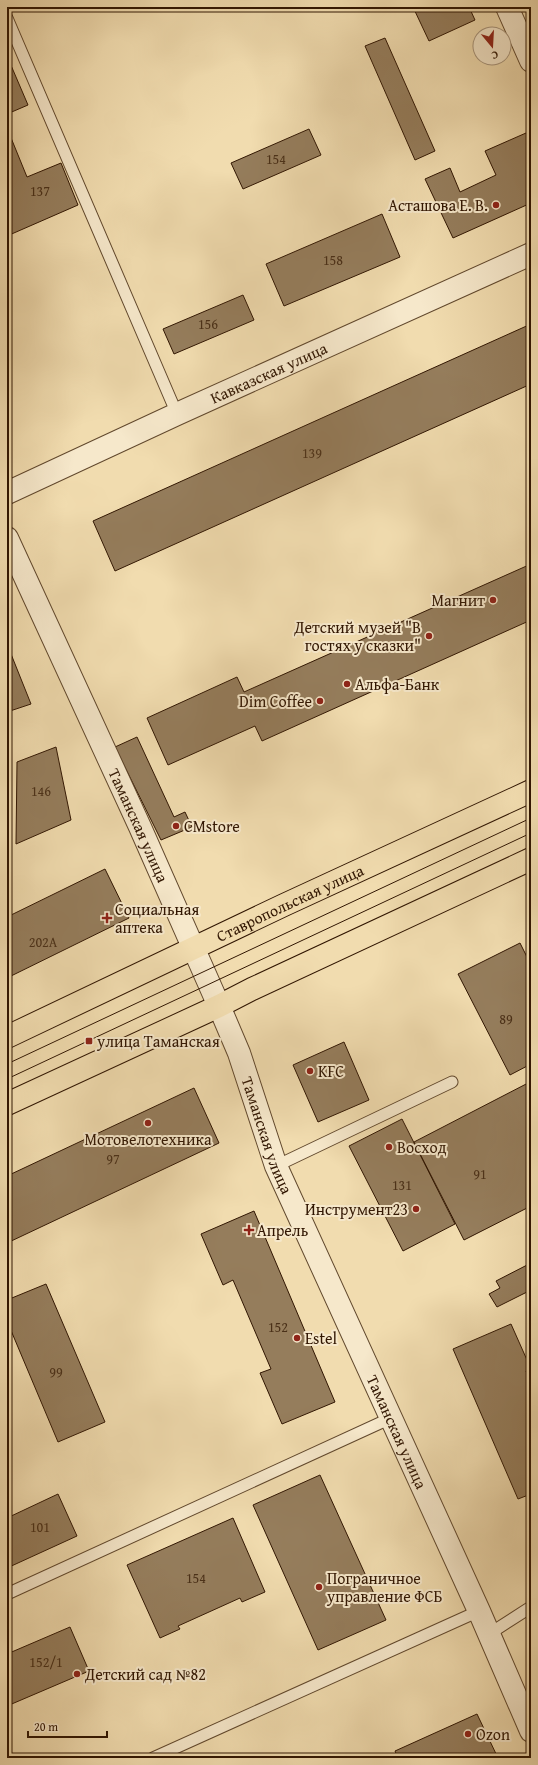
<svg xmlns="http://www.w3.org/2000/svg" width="538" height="1765" font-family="'Gentium Book Plus',serif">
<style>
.building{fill:#957d5c;stroke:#311602}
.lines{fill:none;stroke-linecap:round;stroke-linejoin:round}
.service-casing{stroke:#61482d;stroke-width:13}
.minor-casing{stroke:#61482d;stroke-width:24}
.tertiary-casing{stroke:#61482d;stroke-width:24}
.primary-casing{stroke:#311602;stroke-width:24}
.service{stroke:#f6e8cb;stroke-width:11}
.minor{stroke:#f6e8cb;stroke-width:22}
.tertiary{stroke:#f6e8cb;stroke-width:22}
.primary{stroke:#f1dcaf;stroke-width:22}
.tram{stroke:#311602;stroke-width:1}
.poi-dot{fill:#8f2418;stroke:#f6e8cb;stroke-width:1.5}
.labels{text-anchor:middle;stroke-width:4;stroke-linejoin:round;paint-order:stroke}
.number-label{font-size:14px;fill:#4a3018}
.poi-label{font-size:16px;fill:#311602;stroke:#f6e8cb;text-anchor:start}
.street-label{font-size:16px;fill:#311602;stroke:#f6e8cb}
</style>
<rect width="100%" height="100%" fill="#f1dcaf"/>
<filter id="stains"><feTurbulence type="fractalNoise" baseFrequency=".005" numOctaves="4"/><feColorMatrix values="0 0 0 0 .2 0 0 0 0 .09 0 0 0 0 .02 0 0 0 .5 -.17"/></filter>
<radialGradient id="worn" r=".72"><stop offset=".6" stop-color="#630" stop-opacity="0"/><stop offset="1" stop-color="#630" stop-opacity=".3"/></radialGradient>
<!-- building -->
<path class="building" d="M413,7H469L475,20L429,41Z
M385,38L435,151L415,160L365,46Z
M7,56L28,105L7,114Z
M7,128L27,177L61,163L78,205L7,236Z
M309,129L321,155L243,189L231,163Z
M526,133L531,145V203L453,238L425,179L450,168L460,192L496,175L485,151Z
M382,214L400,257L284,306L266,264Z
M243,295L254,320L174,354L163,329Z
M531,324V384L115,571L93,521Z
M531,564V620L262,741L255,726L168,765L147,718L237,677L244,692Z
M11,654L31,704L7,712V656Z
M137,737L174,817L185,812L192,827L161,840L115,747Z
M56,747L71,820L16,844L17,762Z
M105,869L129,918L11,976L7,967V917Z
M520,943L531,965V1064L510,1075L458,974Z
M344,1042L369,1100L318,1122L293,1065Z
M530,1082L531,1206L464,1240L414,1142Z
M194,1088L219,1143L7,1243V1176Z
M402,1119L455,1224L403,1251L349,1146Z
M254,1211L335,1402L282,1424L260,1373L271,1369L233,1280L223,1285L201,1234Z
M531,1263V1290L497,1307L489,1294L500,1288L496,1281Z
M46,1284L105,1422L58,1442L7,1321V1300Z
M511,1324L531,1369L526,1371L531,1384V1494L518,1499L453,1349Z
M320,1475L386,1620L318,1650L253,1505Z
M58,1494L77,1536L7,1568V1518Z
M233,1518L265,1592L242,1602L240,1598L178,1626L180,1629L160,1638L127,1565Z
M70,1627L89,1671L7,1706V1654Z
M477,1714L498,1758H398L395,1751Z"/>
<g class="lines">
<!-- service casing -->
<g class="service-casing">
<path id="service" d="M7,18L177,414
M276,1166L452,1082
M7,1594L391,1418
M489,1634L531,1607
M153,1758L479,1611"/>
</g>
<!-- minor casing -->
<g class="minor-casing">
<g id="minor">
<path d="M507,7L531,61"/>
<path id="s1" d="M7,493L177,414L531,254"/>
<path id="s2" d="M219,1006L239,1053L276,1166L479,1611L531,1731"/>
</g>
</g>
<!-- tertiary casing -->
<g class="tertiary-casing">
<g id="tertiary">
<path id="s3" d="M7,538L140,827L219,1006"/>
</g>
</g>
<!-- primary casing -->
<g class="primary-casing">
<g id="primary">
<path id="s4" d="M7,1037L284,905L531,791"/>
<path d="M7,1104L219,1006L252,989L531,859"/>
</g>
</g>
<!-- service -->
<use href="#service" class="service"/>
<!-- minor -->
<use href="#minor" class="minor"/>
<!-- tertiary -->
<use href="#tertiary" class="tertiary"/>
<!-- primary -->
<use href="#primary" class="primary"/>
<!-- tram -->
<path class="tram" d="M7,1064L531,818
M7,1079L531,833"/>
</g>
<!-- markers -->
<g class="poi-dot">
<circle cx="496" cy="205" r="4"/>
<circle cx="493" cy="600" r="4"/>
<circle cx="429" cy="636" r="4"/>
<circle cx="347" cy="684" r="4"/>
<circle cx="320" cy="701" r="4"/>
<circle cx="176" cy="826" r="4"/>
<path d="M105 912h4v4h4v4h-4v4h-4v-4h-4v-4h4z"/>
<rect x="85" y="1037" width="8" height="8" rx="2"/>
<circle cx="310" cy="1071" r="4"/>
<circle cx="148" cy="1123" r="4"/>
<circle cx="389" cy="1147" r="4"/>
<circle cx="416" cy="1209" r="4"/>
<path d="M247 1224h4v4h4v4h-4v4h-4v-4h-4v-4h4z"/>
<circle cx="297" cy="1338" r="4"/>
<circle cx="319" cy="1587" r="4"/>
<circle cx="77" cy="1674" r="4"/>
<circle cx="468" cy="1734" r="4"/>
</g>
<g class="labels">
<!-- number labels -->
<g class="number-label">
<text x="276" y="164">154</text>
<text x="40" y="196">137</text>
<text x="333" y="265">158</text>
<text x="208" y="329">156</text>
<text x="312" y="458">139</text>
<text x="41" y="796">146</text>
<text x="43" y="947">202А</text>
<text x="506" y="1024">89</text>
<text x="113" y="1164">97</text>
<text x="480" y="1179">91</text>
<text x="402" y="1190">131</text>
<text x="278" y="1332">152</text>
<text x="56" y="1377">99</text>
<text x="40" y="1532">101</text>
<text x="196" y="1583">154</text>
<text x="46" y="1667">152/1</text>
</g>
<!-- poi labels -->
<g class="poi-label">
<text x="488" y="211" text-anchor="end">Асташова Е. В.</text>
<text x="485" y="606" text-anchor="end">Магнит</text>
<text x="421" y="633" text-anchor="end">Детский музей "В<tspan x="421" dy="18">гостях у сказки"</tspan></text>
<text x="355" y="690">Альфа-Банк</text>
<text x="312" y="707" text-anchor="end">Dim Coffee</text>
<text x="184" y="832">CMstore</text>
<text x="115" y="915">Социальная<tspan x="115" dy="18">аптека</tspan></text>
<text x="97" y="1047">улица Таманская</text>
<text x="318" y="1077">KFC</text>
<text x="148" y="1145" text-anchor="middle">Мотовелотехника</text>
<text x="397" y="1153">Восход</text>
<text x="408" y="1215" text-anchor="end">Инструмент23</text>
<text x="257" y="1236">Апрель</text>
<text x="305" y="1344">Estel</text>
<text x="327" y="1584">Пограничное<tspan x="327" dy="18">управление ФСБ</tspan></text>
<text x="85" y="1680">Детский сад №82</text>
<text x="476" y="1740">Ozon</text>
</g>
<!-- street labels -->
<g class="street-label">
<text dy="6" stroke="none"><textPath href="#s1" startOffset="288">Кавказская улица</textPath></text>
<text dy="6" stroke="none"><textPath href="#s3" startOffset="316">Таманская улица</textPath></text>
<text dy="6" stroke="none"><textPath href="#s4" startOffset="313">Ставропольская улица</textPath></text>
<text dy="6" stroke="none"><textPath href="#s2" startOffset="138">Таманская улица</textPath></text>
<text dy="6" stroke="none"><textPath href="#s2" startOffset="462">Таманская улица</textPath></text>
</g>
</g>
<!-- margin -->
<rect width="538" height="1765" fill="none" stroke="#f1dcaf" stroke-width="24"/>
<rect x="8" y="8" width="522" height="1749" fill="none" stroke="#311602" stroke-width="2"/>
<rect x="12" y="12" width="514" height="1741" fill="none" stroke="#311602"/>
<!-- north arrow -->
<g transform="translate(492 46) rotate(162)"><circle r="19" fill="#f6e8cb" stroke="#a7947b"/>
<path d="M0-3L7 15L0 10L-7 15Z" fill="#8f2418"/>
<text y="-6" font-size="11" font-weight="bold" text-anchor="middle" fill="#311602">С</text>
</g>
<!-- scale -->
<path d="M28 1731v6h79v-6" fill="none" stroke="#311602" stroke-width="2"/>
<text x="34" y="1731" font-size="12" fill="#311602" stroke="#f6e8cb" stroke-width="3" paint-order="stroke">20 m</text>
<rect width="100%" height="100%" filter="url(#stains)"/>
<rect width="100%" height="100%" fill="url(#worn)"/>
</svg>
